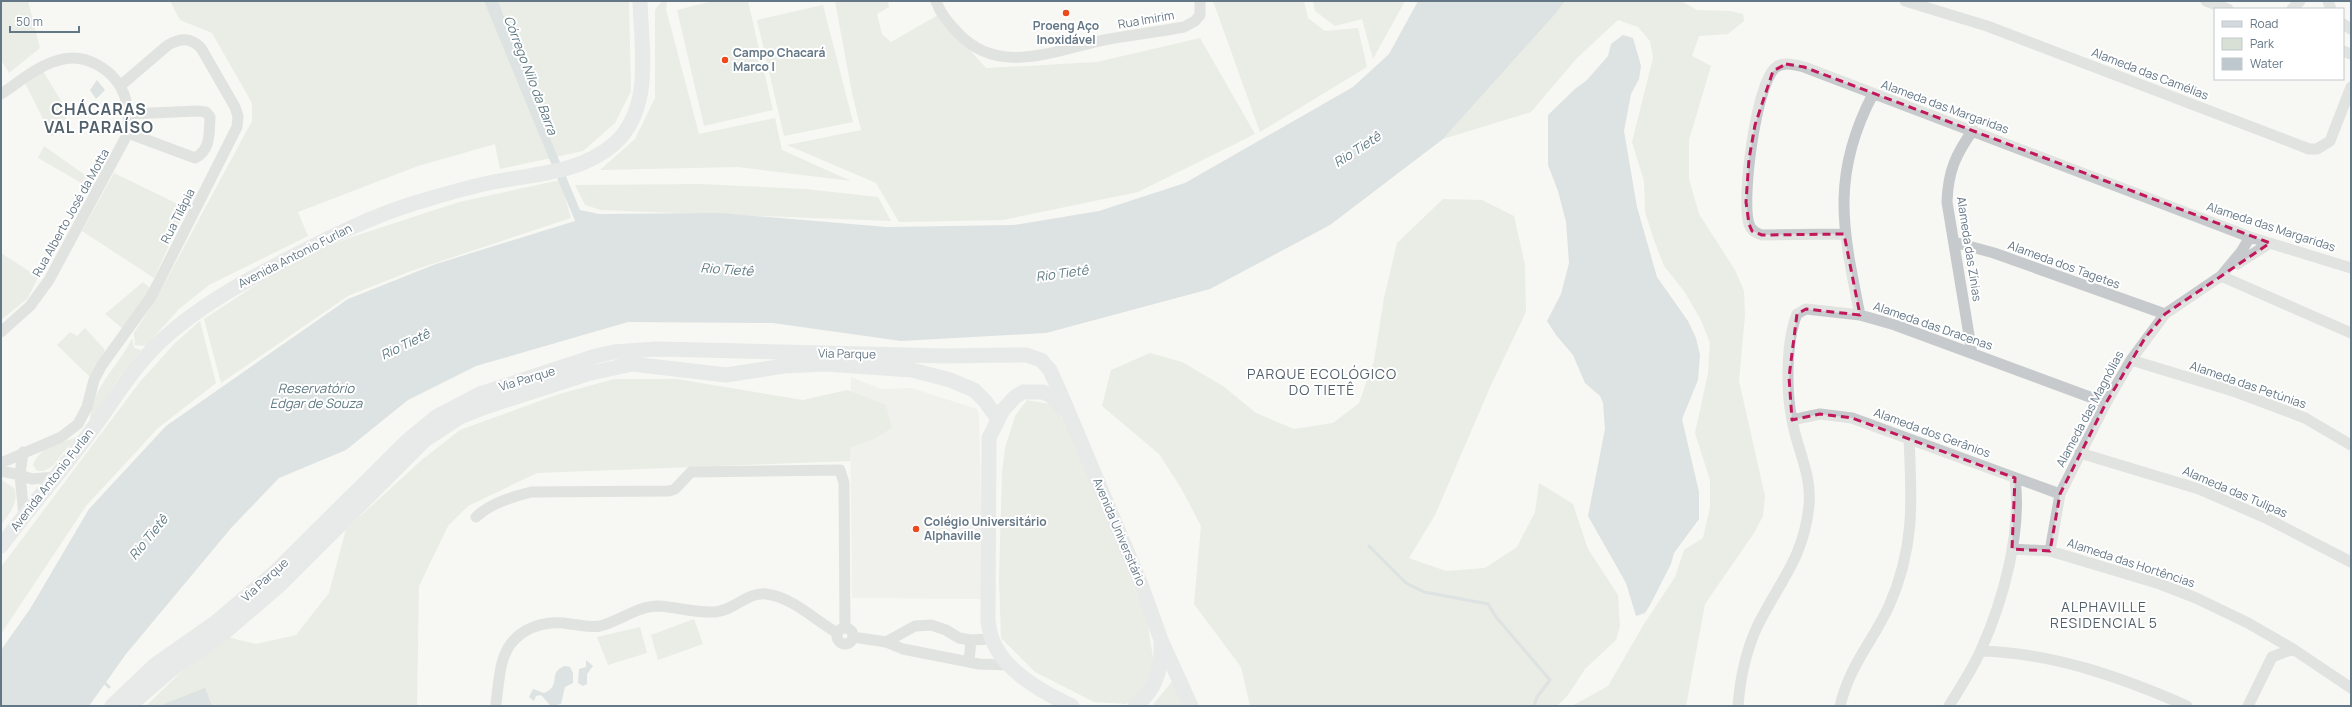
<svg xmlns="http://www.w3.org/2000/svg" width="2352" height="707" font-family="Manrope,sans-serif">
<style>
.built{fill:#e7e8e6}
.green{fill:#d8dfd4}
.water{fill:#bdc9ce}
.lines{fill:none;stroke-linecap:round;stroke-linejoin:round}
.stream{stroke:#bdc9ce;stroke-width:3}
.minor{stroke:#c6cacd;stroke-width:11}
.secondary{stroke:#d4d9dd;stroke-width:15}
.marked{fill:none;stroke:#c2185b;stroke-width:3;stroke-dasharray:8 5;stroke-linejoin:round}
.poi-dot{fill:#ee491b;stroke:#fff;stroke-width:1.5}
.labels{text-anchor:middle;stroke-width:4;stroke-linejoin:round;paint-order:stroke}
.street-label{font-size:12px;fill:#647786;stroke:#fff}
.poi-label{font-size:12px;font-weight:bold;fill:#647786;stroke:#fff;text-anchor:start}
.water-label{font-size:13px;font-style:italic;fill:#5f7a83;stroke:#fff}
.quarter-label{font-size:14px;letter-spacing:1px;fill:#52606b;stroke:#fff}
.district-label{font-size:16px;font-weight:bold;letter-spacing:1px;fill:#52606b;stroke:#fff}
</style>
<rect width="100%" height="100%" fill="#f7f7f3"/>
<!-- built -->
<path class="built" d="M851,377L881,389L912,388L977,409L979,416L983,599L852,598L850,405Z"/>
<!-- green -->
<path class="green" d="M1,1H28L40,48L9,73L1,60Z
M170,1H629L631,91L615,123L583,151L500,169L495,144L418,166L298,212L308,236L209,285L179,309L146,346L135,345L134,333L156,299L252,121V103L212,33L180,20Z
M662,1H667L666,9L699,134L775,118L782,150L851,181L738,167L600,170L635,139L655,98V10Z
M713,1H748L773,110L704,126L677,10Z
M835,1H888L889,7L877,14L882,34L891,42L938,15L986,68L1097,62L1200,38L1255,134L1138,192L1003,220L899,222L876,183L787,145L861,130L852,93Z
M1213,1H1304L1308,18L1325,31L1358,28L1367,67L1260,132Z
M1313,1H1405L1373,59L1362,19L1335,26L1315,11Z
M1565,1H1681L1697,10L1730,11L1743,14L1744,21L1728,34L1699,36L1692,56L1711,66L1689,140V179L1699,214L1735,270L1744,291L1745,315L1739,381L1765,496L1763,516L1754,533L1705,604L1686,706H1572L1608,686L1644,624L1675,577L1684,550L1703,538L1710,507V480L1695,433L1708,373L1710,343L1701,320L1684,291L1664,266L1654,240L1645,212L1644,181L1632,142L1653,58L1650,41L1638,27L1618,20L1577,58L1531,112L1443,139L1556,13Z
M823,5L853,122L784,136L757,20Z
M43,71L69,114L52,137L25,83Z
M44,146L95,182L92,189L38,158Z
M114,173L186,208L154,278L82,231Z
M560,180L571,218L411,271L348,296L221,383L204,319L268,277L315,252L349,238L459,202Z
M700,184L805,189L878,197L891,221L601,210L585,205L575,185Z
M1443,199L1482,200L1514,216L1525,265L1526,312L1491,385L1435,515L1409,558L1446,571L1485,568L1517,547L1535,512L1539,483L1573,504L1588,549L1618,595L1620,626L1616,640L1585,669L1568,695L1557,706H1250L1241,667L1194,604L1201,526L1181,488L1159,454L1102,406L1111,370L1150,353L1182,362L1223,386L1256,413L1294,429L1333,423L1359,403L1374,361L1384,298L1397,243Z
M1,253L38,277L28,298L1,320Z
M143,282L151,289L123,329L105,314Z
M200,321L216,383L158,428L86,506L1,634V567L139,383L174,344Z
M85,328L105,350L91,378L57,345L70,332L77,336Z
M132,338L134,348L141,350L118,379L90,422C89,390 120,365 132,338Z
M614,379H677L803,400L847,390L886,405L892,428L872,440L851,447L850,461L537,473L468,506L448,526L419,586L417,706H146L178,675L227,637L256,644L296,635L329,593L346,529L423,459L460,430L556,395Z
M1027,400L1050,404L1065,421L1147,620L1155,670L1140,697L1126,704L1094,702L1035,672L1001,638L999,579L1002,473L1005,448L1015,416Z
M82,435L66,449L53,466L44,471H37L33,465C40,445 64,443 82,435Z
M1,479L15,489C18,504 10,513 1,525Z
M694,619L703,644L658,660L651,635Z
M640,627L647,653L608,665L597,637Z
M1174,679L1183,706H1152Z"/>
<!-- water -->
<path class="water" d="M484,1H498L547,131L580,210L599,214L719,213L887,227L1014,225L1099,211L1185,183L1353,87L1389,54L1418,1H1565L1556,13L1443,139L1330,225L1210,289L1046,333L901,341L773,323L628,322L476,366L408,400L346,450L279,478L232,527L126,654L89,706H1V650L30,609L89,509L166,426L348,299L436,264L575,221Z
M1623,35L1633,38L1641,66L1639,79L1631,94L1624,131L1637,207L1657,277L1688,321L1696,338L1700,355L1698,380L1682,419L1699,492V519L1674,553L1671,564L1650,605L1645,613L1636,616L1626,583L1588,516L1605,429L1603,403L1600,396L1585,383L1573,355L1556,335L1547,321L1561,294L1569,263L1566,222L1558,191L1548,165V115L1576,88L1586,81L1608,56L1611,44Z
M97,80L105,90L96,99L90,90Z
M586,660L593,666L587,674V684L583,686L578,683L579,669L586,667Z
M565,666L570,667L573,673V683L565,687L561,704L551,706L541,695L536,696L534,701L529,697L533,689L544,693C563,685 546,673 565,666Z
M205,688L212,706H162L164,704Z"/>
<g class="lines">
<!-- stream -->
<path class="stream" d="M1369,546L1406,583L1424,592L1488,604L1496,617L1550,680L1537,697L1534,706
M103,681L109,687"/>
<!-- minor -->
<path class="minor" d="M936,1C940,13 949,24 958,33C999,77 1055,50 1104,40C1130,35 1158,32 1184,27L1195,21L1200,15V1
M1905,1L1987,26L2309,149H2317L2330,141L2351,87
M2206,1L2228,9
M2328,1L2331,9
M2292,9L2300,1
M2343,24L2351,29
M2343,51L2351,54
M1,94C18,83 36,67 56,61C84,51 115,69 125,97C129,109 129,120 128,133L49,280L30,306L1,332
M128,133L195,158C211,150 209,133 210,117L206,112L197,111L129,114
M1844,234L1762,235C1755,233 1751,230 1749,224C1741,199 1756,85 1775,68C1783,61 1795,65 1804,67L2250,237L2351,268
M1954,242L1994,253L2165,314
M2237,264L2270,243
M2221,276L2351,333
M1860,315C1843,230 1830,176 1873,94
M1972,353L1947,202C1948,171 1956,154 1973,130
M2131,360L2236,392L2305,418L2351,445
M1792,420L1820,414L1852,418L2060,494
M23,452L20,475L32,479L54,477
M2080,453L2199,489L2268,519L2351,562
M1,463L61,437L78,424L87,407L94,380L102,365L151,297L237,127L238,116L235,107L201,48C190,37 181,38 168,45L120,86
M1,471L20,475L24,516
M476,517C491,503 512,497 531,492L669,491L675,489L691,472L840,470L844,483L845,628
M2012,549L2050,551L2160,584L2196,598L2248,623L2293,649L2351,688
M2050,551L2060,494L2106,403L2131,360L2165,314L2221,276L2241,252L2250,237
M837 636a8 8 0 1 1 16 0a8 8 0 1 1-16 0Z
M853,637L886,642L903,649L979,664L1010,665
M886,642L915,626L931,625L946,630L959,638L971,640L991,639
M1981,651C2053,653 2121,677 2187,706
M969,662L971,640
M496,703C499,683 499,655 514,640C528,625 551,620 570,624C581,625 590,628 600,626C620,621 637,606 658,606C677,607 695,613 715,612C733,611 747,592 766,594C792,597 815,620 837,633
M1738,706C1740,680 1746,651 1757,627C1779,582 1804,558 1809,505C1812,475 1797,449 1792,420C1786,391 1786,341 1797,314L1806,309L1860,315L1895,325L2106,403
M1840,706C1850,664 1872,643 1889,606C1915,547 1912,501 1909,439
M1949,706C1960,688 1972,670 1981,650C2003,601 2022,533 2015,478
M2248,706L2272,657L2293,649"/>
<!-- secondary -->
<path class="secondary" d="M1063,409L1051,396L1043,392H1023L1015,397L1003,410L989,438L988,621C989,627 990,634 992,639C1004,671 1042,692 1072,706
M1,546C31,506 64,468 94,427C116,397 134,366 162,340C199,306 243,282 288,259C330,237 372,216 418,202C442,195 468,187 493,182C534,174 581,173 614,144C654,108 641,48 640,1
M112,706L155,665L215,623L273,574L407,441L436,417L480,394L596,356L614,352L657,349L945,356L1012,355H1026L1041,360L1050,370L1065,404L1142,587L1161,640L1191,706
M129,706L171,670L225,632L281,584L425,440L460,417L482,408L587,374L632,364L726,375L784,366L825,364L912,370L950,380L974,390L985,401L998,419
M1135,706C1156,691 1162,669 1161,644"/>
</g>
<!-- marked area -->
<path d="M0 0H2352V707H0ZM1786,64L1804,67L2270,243L2165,314L2145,338L2106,403L2060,494L2050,551L2012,549L2015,478L1852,418L1820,414L1792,420L1789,377L1797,314L1806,309L1860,315L1844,234L1762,235L1752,231L1749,224L1746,202L1749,159L1755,125L1773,71Z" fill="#f7f7f3" fill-opacity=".55" fill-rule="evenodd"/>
<path class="marked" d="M1786,64L1804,67L2270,243L2165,314L2145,338L2106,403L2060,494L2050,551L2012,549L2015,478L1852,418L1820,414L1792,420L1789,377L1797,314L1806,309L1860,315L1844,234L1762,235L1752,231L1749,224L1746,202L1749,159L1755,125L1773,71Z"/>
<!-- markers -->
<g class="poi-dot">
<circle cx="1066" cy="13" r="4"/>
<circle cx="725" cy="60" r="4"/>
<circle cx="916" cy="529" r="4"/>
</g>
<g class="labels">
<!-- street labels -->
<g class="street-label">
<text transform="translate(1146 20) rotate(-10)" y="4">Rua Imirim</text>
<text transform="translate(2150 74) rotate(21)" y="4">Alameda das Camélias</text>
<text transform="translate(1945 107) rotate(20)" y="4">Alameda das Margaridas</text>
<text transform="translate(71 213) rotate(-61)" y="4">Rua Alberto José da Motta</text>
<text transform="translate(178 216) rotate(-63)" y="4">Rua Tilápia</text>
<text transform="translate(2271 227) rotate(18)" y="4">Alameda das Margaridas</text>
<text transform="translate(1969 249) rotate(81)" y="4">Alameda das Zínias</text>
<text transform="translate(295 256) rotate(-27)" y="4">Avenida Antonio Furlan</text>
<text transform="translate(2064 265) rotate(20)" y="4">Alameda dos Tagetes</text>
<text transform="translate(1933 326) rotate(19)" y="4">Alameda das Dracenas</text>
<text transform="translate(847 354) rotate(1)" y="4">Via Parque</text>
<text transform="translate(527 379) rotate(-17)" y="4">Via Parque</text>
<text transform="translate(2248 385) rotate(19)" y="4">Alameda das Petúnias</text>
<text transform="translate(2090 409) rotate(-62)" y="4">Alameda das Magnólias</text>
<text transform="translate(1932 433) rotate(20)" y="4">Alameda dos Gerânios</text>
<text transform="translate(52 480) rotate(-52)" y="4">Avenida Antonio Furlan</text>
<text transform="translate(2235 492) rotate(23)" y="4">Alameda das Tulipas</text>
<text transform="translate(1119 532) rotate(67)" y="4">Avenida Universitário</text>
<text transform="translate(2131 563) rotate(18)" y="4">Alameda das Hortências</text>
<text transform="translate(265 580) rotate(-42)" y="4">Via Parque</text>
</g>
<!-- poi labels -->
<g class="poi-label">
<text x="1066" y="30" text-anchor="middle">Proeng Aço<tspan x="1066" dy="14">Inoxidável</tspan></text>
<text x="733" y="57">Campo Chacará<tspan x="733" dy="14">Marco I</tspan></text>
<text x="924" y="526">Colégio Universitário<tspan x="924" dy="14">Alphaville</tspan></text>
</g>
<!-- water labels -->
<g class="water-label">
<text transform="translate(531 75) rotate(69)" y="5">Córrego Nilo da Barra</text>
<text transform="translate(1357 149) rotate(-33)" y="5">Rio Tietê</text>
<text transform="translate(727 269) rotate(4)" y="5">Rio Tietê</text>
<text transform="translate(1062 273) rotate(-8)" y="5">Rio Tietê</text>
<text transform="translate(405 344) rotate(-26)" y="5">Rio Tietê</text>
<text x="316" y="393">Reservatório<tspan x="316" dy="15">Edgar de Souza</tspan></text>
<text transform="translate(148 537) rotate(-51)" y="5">Rio Tietê</text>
</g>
<!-- quarter labels -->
<g class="quarter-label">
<text x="1322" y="379">PARQUE ECOLÓGICO<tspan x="1322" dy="16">DO TIETÊ</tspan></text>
<text x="2104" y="612">ALPHAVILLE<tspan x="2104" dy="16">RESIDENCIAL 5</tspan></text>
</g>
<!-- district labels -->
<g class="district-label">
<text x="99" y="115">CHÁCARAS<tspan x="99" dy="18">VAL PARAÍSO</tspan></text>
</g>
</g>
<!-- border -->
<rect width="2352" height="707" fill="none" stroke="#647786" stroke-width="4"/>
<!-- legend -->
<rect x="2214" y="8" width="130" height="72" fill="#ffffff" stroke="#c1c9cf"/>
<rect x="2222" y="21" width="20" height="6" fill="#d4d9dd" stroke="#c1c9cf"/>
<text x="2250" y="28" font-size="12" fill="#647786">Road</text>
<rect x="2222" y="38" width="20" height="12" fill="#d8dfd4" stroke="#c1c9cf"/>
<text x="2250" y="48" font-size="12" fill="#647786">Park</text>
<rect x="2222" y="58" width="20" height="12" fill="#bdc9ce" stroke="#c1c9cf"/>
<text x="2250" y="68" font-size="12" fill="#647786">Water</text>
<!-- scale -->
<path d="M10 26v6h69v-6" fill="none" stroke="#647786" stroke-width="2"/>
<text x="16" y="26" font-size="12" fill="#647786" stroke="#ffffff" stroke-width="3" paint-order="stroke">50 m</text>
</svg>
